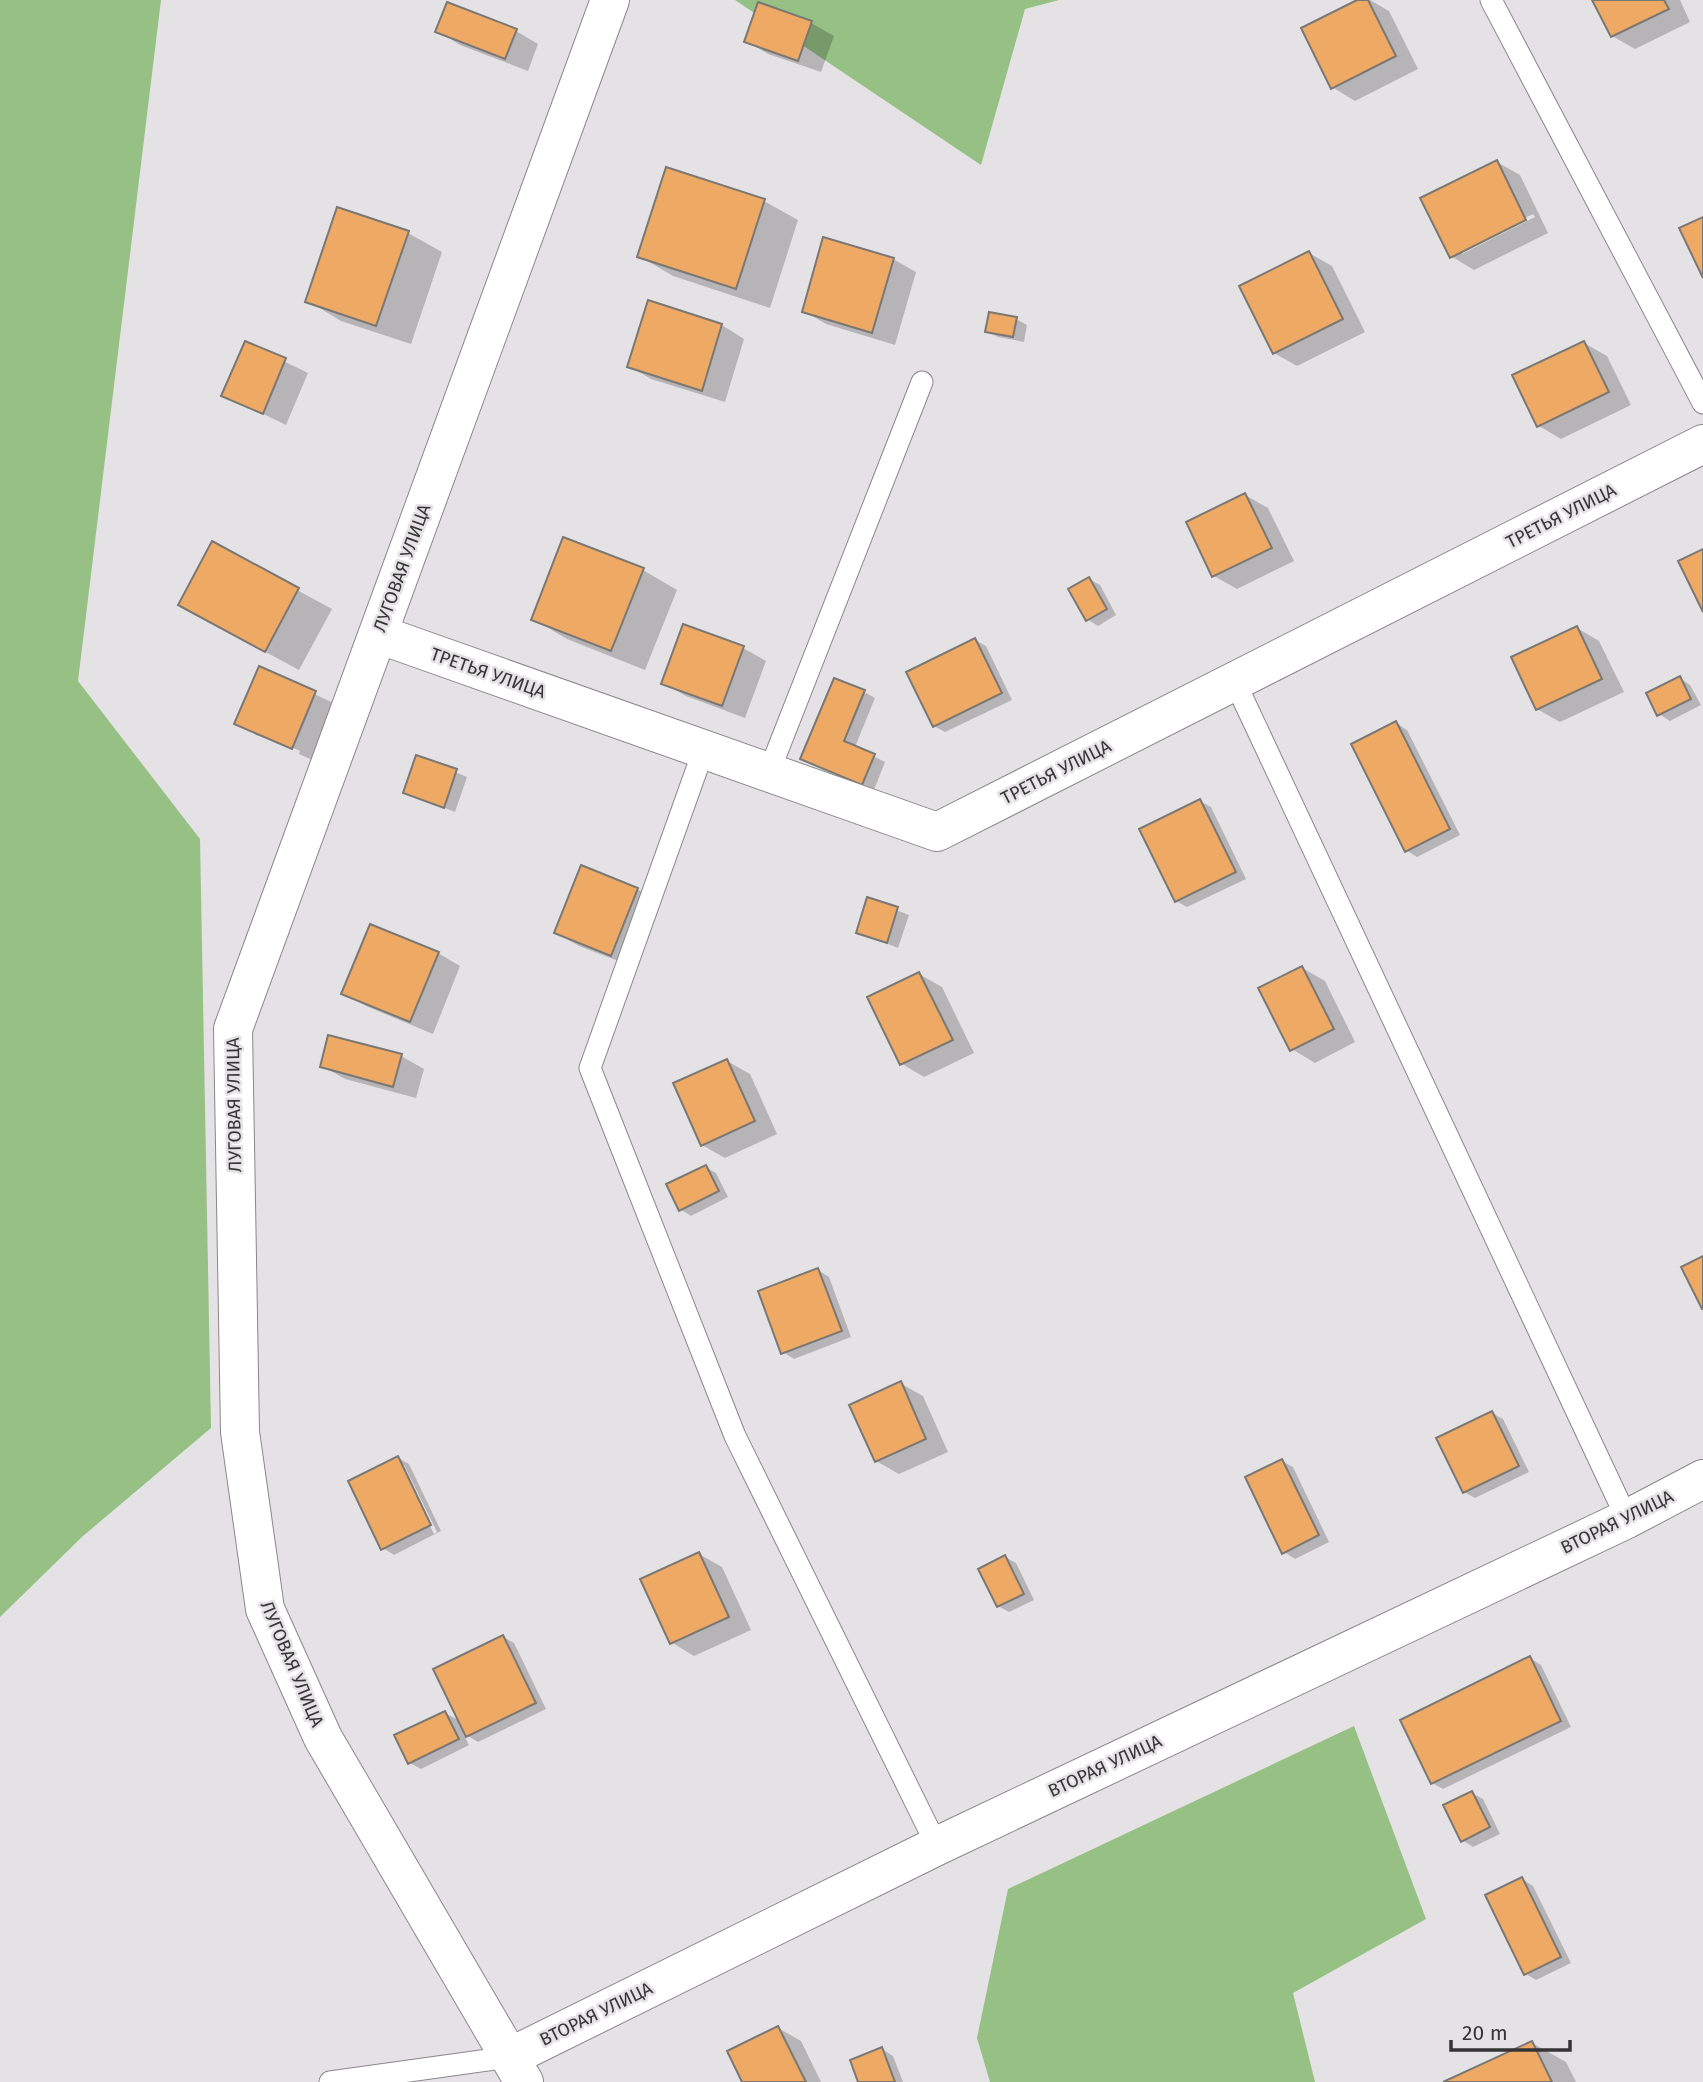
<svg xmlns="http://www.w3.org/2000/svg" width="1703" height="2082" font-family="'Fira Sans',sans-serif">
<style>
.green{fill:#96c084}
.shadow{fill:#0003;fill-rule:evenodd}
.building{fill:#eeaa65;stroke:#7a7774;stroke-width:2}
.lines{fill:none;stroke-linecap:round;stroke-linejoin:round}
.lane-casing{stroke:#8a878a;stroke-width:23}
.street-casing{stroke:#8a878a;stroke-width:40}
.lane{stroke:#fff;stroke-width:21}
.street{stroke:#fff;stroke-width:38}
.labels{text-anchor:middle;stroke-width:5;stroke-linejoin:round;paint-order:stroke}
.street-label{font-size:18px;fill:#363536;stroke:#e5e2e5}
</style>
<rect width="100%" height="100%" fill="#e5e2e5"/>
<!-- green -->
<path class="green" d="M0,0H161L78,681L200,839L211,1428L83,1536L0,1617Z
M735,0H1059L1025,9L981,165Z
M1354,1726L1426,1919L1293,1993L1315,2082H990L977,2038L1008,1889Z"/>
<!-- shadow -->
<path class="shadow" d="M1361,0H1370L1389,11L1418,69L1355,101L1332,87Z
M1594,0H1680L1690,22L1635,49L1612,36Z
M811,23L834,36L821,72L768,54L746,41Z
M438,31H516L538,44L528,71L460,45Z
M1497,162L1520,175L1548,233L1474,270L1451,256ZM1533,214L1535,217L1462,254V250Z
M764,201L798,220L770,308L673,276L639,256Z
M408,233L442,252L411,344L341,321L308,301Z
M1309,253L1332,266L1365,332L1297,366L1274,353Z
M893,259L916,272L895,345L826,324L804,311Z
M649,303L722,325L744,339L725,402L651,379L629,366Z
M1016,319L1027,325L1024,342L998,337L987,331Z
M246,343L308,373L286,425L224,395Z
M1584,343L1607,356L1631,405L1561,439L1539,426Z
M1245,495L1268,508L1294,561L1237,589L1214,576Z
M212,544L332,609L299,670L214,624Z
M643,570L677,590L645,670L567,639L533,619Z
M1089,579L1100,585L1116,615L1098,626L1087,619Z
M1577,628L1599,641L1624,692L1560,722L1537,709Z
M975,640L986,646L1012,700L945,732L934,726Z
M743,648L766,661L745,718L686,696L663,683Z
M260,669L338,705L315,761L299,754L300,751L258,732V736L237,723Z
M1680,678L1690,685L1701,705L1670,721L1659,714Z
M864,692L875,698L855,747L885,762L874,790L803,759Z
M1396,723L1407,730L1460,835L1417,857L1406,850Z
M418,757L467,777L455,812L405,792Z
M1200,801L1211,807L1246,879L1187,907L1176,901Z
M637,889L660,902L634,967L579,946L557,933Z
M868,899L909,915L898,948L858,932Z
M438,953L460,966L433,1034L366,1006L344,993Z
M1302,968L1325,981L1355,1042L1315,1063L1292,1049Z
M919,974L942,987L974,1053L924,1077L902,1064Z
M330,1037L401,1056L424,1069L416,1098L345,1079L322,1066Z
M727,1061L750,1074L777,1134L725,1158L702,1145Z
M705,1167L716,1173L728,1197L691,1216L680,1209Z
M818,1270L829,1277L851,1337L794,1359L783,1352Z
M900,1383L923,1396L948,1452L899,1474L876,1461Z
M1492,1413L1503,1419L1529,1472L1475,1498L1464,1492Z
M398,1458L409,1464L441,1531L394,1555L383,1548ZM400,1465H404L437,1532L434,1534Z
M1282,1461L1293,1467L1329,1542L1295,1559L1284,1552Z
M699,1554L722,1567L751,1630L694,1656L671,1642Z
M1005,1557L1016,1563L1034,1600L1009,1612L998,1606Z
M503,1637L514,1643L546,1709L478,1742L463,1733L469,1745L421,1769L410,1763L445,1713L460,1721Z
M1530,1658L1541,1665L1571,1727L1443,1789L1432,1783Z
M1472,1793L1483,1799L1500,1834L1473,1847L1462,1840Z
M1522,1879L1533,1886L1571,1963L1536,1980L1526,1974Z
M778,2028L801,2041L821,2082H743Z
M1532,2043L1566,2062L1576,2082H1448Z
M882,2049L893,2056L903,2082H860Z"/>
<!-- building -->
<path class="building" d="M1357,0H1368L1396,56L1331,89L1301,28Z
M1592,0H1664L1669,9L1611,37Z
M447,2L517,29L505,59L435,32Z
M758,2L812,21L798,61L744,42Z
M1497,160L1526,220L1450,258L1420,198Z
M666,167L765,199L736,289L637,257Z
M337,207L409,231L376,326L305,302Z
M1703,217V278L1679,228Z
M823,237L894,258L872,333L802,312Z
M1309,251L1343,319L1273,354L1239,286Z
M648,300L722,324L702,391L627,367Z
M989,312L1017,317L1013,337L985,332Z
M245,341L286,358L263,414L221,396Z
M1584,341L1609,392L1537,427L1512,375Z
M1245,493L1272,548L1212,577L1186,522Z
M563,537L644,568L611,651L531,620Z
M212,541L299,588L265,652L178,605Z
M1703,549V612L1678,561Z
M1089,577L1107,609L1086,621L1068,589Z
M683,624L744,646L722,706L661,684Z
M1577,626L1602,679L1536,710L1511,657Z
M975,638L1002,693L933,727L906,672Z
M259,666L316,691L292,749L234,724Z
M1680,676L1691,699L1657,716L1646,693Z
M834,678L865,690L844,741L875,754L862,785L800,759Z
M1396,721L1450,829L1405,852L1351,744Z
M416,755L457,769L444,808L403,793Z
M1200,799L1236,872L1175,902L1139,829Z
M581,865L638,888L611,956L554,933Z
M867,897L898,907L887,943L856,933Z
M370,924L439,952L410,1022L341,994Z
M1302,966L1334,1029L1290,1051L1258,988Z
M919,972L953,1040L900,1065L867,997Z
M328,1035L402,1054L393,1087L320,1067Z
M727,1059L755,1121L701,1146L673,1083Z
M706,1165L719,1191L679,1211L666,1184Z
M1703,1256V1309H1702L1681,1267Z
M818,1268L842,1331L781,1354L758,1291Z
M901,1381L926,1439L875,1462L849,1405Z
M1492,1411L1519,1466L1463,1493L1436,1438Z
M398,1456L431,1525L381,1550L348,1481Z
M1282,1459L1319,1535L1282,1554L1245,1477Z
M699,1552L729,1617L670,1644L640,1579Z
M1005,1555L1024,1594L997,1607L978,1569Z
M503,1635L536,1703L466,1737L433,1669Z
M1530,1656L1561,1721L1431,1784L1400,1720Z
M445,1711L459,1739L408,1764L394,1735Z
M1472,1791L1490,1827L1461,1842L1443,1805Z
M1522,1877L1561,1957L1524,1975L1485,1895Z
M778,2026L806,2082H742L727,2051Z
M1532,2041L1552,2082H1443Z
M882,2047L895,2082H858L850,2060Z"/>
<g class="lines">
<!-- lane casing -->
<g class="lane-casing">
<path id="lane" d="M1491,0L1703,403
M1235,682L1627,1519
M704,749L590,1068L735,1436L937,1846
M769,772L922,382
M330,2082L510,2057"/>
</g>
<!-- street casing -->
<g class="street-casing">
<path id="street" d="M378,634L937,832L1703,444
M510,2057L937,1846L1627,1519L1703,1479
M524,2082L323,1738L265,1609L240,1432L233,1029L610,0"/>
</g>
<!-- lane -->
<use href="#lane" class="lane"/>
<!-- street -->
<use href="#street" class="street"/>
</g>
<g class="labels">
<!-- street labels -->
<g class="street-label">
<text transform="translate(1561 516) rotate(-27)" y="6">ТРЕТЬЯ УЛИЦА</text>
<text transform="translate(402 568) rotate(-70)" y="6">ЛУГОВАЯ УЛИЦА</text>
<text transform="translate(488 673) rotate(19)" y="6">ТРЕТЬЯ УЛИЦА</text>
<text transform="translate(1056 772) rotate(-27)" y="6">ТРЕТЬЯ УЛИЦА</text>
<text transform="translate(234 1105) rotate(-91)" y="6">ЛУГОВАЯ УЛИЦА</text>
<text transform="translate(1617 1522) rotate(-26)" y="6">ВТОРАЯ УЛИЦА</text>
<text transform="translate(292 1664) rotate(67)" y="6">ЛУГОВАЯ УЛИЦА</text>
<text transform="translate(1105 1766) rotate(-25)" y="6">ВТОРАЯ УЛИЦА</text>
<text transform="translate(596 2014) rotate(-26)" y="6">ВТОРАЯ УЛИЦА</text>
</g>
</g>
<!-- scale -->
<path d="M1451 2040v10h119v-10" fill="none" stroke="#363536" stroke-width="3.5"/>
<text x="1462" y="2040" font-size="21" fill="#363536" stroke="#e5e2e5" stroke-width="5" paint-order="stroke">20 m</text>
</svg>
